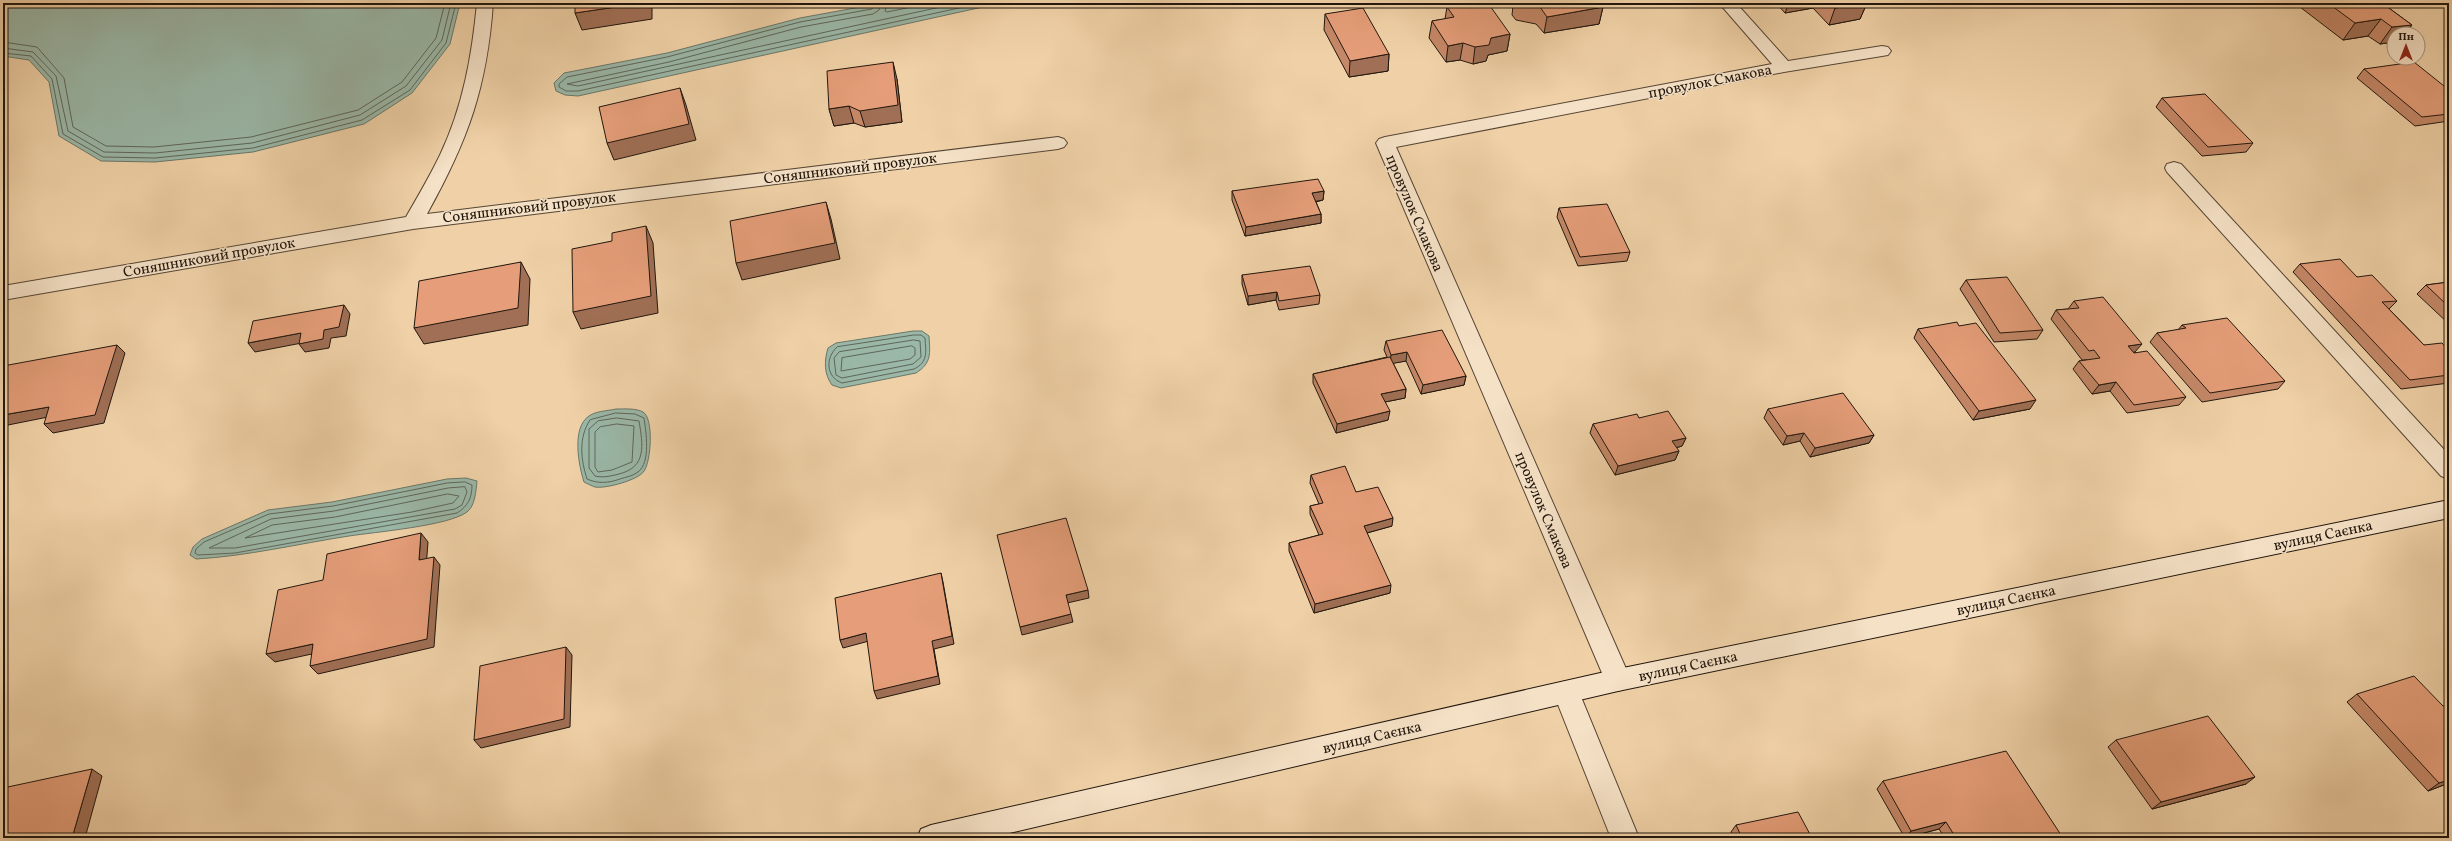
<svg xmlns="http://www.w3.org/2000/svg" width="2452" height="841" font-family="Vollkorn,serif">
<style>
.water{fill:#9ab7a7;stroke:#6a7769}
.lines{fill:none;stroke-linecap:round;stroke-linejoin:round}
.shore{stroke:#5e665a;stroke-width:1}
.lane-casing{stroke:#554534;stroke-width:2}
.street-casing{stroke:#554534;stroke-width:2}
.secondary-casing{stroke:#21160d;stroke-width:2}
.lane{fill:#f5e1c6;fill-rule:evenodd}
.street{fill:#f5e1c6;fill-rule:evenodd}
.secondary{fill:#f5e1c6;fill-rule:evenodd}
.wall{fill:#c58868;stroke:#21160d}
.shaded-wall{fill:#a06f55;stroke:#21160d}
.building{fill:#e59e79;stroke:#21160d}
.labels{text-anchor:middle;stroke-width:3;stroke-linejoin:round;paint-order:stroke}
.street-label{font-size:15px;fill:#21160d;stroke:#f5e1c6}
</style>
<rect width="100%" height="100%" fill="#f0d1a7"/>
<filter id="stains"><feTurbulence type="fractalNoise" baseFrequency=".005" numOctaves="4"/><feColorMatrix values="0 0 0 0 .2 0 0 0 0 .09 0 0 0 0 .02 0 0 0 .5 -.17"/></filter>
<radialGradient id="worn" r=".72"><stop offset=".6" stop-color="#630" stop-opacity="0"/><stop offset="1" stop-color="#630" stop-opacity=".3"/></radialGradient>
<!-- water -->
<path class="water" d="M5,3H460L450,44L412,93L364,124L253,152L155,162L101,161L59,136L49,82L29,60L3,56V5Z
M882,3H1001L578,96L565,95L556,91L554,83L564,73L667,53L800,18Z
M913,331H922L929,336C930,353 932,363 916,373L841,388L832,385C824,374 824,361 828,348L836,343Z
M616,409C624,409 636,408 643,412C654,418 651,462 644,471C639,480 605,489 595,487C592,486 588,484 584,482C579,466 571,428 589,416C596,411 607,411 616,409Z
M466,478L477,481C476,491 475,506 467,512C448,526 375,532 349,536C297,544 248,556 196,559L190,555L193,547L202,539L268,510L332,502L447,479Z"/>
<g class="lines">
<!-- shore -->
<path class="shore" d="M875,3L872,9L800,22L667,57L567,77L559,84V87L566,91H578L982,3
M881,3L879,10L873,14L801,27L669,62L567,84L578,86L959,3
M887,3L885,11L887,12L931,3
M3,42L37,47L64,78L73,127L106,146L154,147L251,137L358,110L402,82L436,38L445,3
M3,48L33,52L56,76L68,131L104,152L155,153L252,143L360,115L406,86L442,40L451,3
M3,53L31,56L52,79L63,134L103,157L155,158L253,148L362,120L410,90L446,43L456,3
M914,335H921L925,338C926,353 928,362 914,369L842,383C826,377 825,358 837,347Z
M914,340L920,341L921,357L913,364L842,378L836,375L834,358L839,352Z
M912,346L915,348V355L910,359L841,371L842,358Z
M616,413L635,414L644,418C646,432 651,462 638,472C633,476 626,477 620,479C609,483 598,484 587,479C581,460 578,438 590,420Z
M617,418L639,421C643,445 647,467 619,474C611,476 603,478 595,476L589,468V429L598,421Z
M617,424L634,426L632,462L612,470L598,472L595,467V432L600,427Z
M465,482L472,485C472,498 468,506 457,513L235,553L198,555L195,553L196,549L204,542L269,514L333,506L447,483Z
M465,487L467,492L462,505L455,509L235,548H209L271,519L334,511L448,488Z
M448,494L459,496L453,503L412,512L245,538L272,525L335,517Z"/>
<!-- lane casing -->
<g class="lane-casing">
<path id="lane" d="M2174,162L2181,164L2449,455V479L2441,476L2167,172L2165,168L2167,164Z
M1566,681L1575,684L1579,692L1639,838H1611L1553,692L1557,684Z"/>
</g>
<!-- street casing -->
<g class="street-casing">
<path id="street" d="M477,3H493C487,88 468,140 427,214L1058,137L1064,139L1067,143L1064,147L1058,149L413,229L3,300V286L406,217C418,196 430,176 440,155C463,107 472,55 477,3Z
M1719,3H1736L1788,61L1882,46L1888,47L1891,51L1888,55L1882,56L1784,72L1396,147L1631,680L1627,688L1618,691L1609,688L1605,680L1376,143L1379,139L1385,137L1772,64Z"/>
</g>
<!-- secondary casing -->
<g class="secondary-casing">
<path id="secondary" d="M2449,500V518L1618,691L988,838H917L921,829L931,825L1618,669Z"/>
</g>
<!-- lane -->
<use href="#lane" class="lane"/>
<!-- street -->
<use href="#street" class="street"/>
<!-- secondary -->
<use href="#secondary" class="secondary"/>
</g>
<!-- wall -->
<path class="wall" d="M1511,3H1600L1603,7L1599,24L1544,33L1536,24L1516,20L1512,15L1513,6Z
M1776,3H1867L1860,19L1829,25L1813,8L1785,13Z
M2302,3H2382L2412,25L2404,34H2394V42L2380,44L2368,36L2343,40L2300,7Z
M1447,7L1510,34L1507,51L1488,55L1486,61L1473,64L1460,60L1446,62L1429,38L1432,21L1445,19Z
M1325,14L1389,54L1388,71L1349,77L1324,30Z
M2364,69L2449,90V121L2415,126L2357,78Z
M897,79L902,122L865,127L854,123L834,126L829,109Z
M2162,98L2253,143L2246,152L2202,156L2156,107Z
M1232,191H1324L1323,200L1316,202L1321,214V223L1245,236L1232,200Z
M1559,208L1630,252L1627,261L1578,266L1557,217Z
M2300,264L2357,277L2397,301L2389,309L2424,345L2449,351V383L2401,389L2293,272Z
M1242,275L1320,295L1319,304L1279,310L1276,300L1248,305L1242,284Z
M1966,280L2043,330L2037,339L1994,342L1960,289Z
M2449,282V324L2417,294L2426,285Z
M2074,301L2135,352L2186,397L2179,405L2127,413L2110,391L2092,394L2073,369L2079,361L2088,360H2082L2051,319L2056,310L2068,309Z
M2182,325L2285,381L2278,389L2202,402L2150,342L2157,333L2178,330Z
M1959,326L2030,409L1973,420L1914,338L1918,329Z
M1386,341L1466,376L1464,385L1421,394L1406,361L1393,363L1406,389L1405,398L1385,402L1388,420L1336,433L1313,383V374L1387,357L1384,350Z
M1768,409L1874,435L1869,443L1810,457L1800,441L1783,445L1764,418Z
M1639,418L1686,438L1682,446L1676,448L1679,451L1675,460L1615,475L1590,433L1593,424Z
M1311,475L1356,492L1392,526L1367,533L1390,593L1314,613L1289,551V543L1319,535L1310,514V506L1319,504L1310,483Z
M2357,694L2449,783L2428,791L2347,702Z
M2116,740L2246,784L2152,809L2108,747Z
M1883,781L2063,838H1945L1939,829L1905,838L1877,789Z
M1736,825L1812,838H1734L1731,832Z"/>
<!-- shaded-wall -->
<path class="shaded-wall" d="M643,3H652V19L582,30L575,13Z
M1789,3H1815L1813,8L1785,13Z
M1867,3L1860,19L1829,25L1835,8Z
M1603,7L1599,24L1544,33L1547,17Z
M2381,19L2368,36L2343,40L2355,23Z
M2412,25L2404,34H2394V42L2380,44L2392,27Z
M1510,34L1507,51L1488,55L1486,61L1473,64L1475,47L1491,38Z
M1463,43L1460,60L1446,62L1448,46Z
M1389,54L1388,71L1349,77L1350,61Z
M893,62L897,79L902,122L865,127L860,111Z
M680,88L686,105L696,140L614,160L607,143Z
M849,106L854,123L834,126L829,109Z
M1324,191L1323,200L1312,202V193Z
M826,202L831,219L840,259L742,280L736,263Z
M1321,214V223L1245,236L1246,227Z
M646,226L653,243L658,313L581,329L573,312Z
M521,262L530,279L528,325L424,344L414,328Z
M1277,292L1276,300L1248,305V296Z
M344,305L350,314L346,336L331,338L329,348L305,352L299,344Z
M301,333L307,342L255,352L248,343Z
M2142,344L2135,352L2122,355L2128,346Z
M117,345L125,353L104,423L53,433L44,424Z
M1407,352L1406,361L1390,364L1391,355Z
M1466,376L1464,385L1421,394L1423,385Z
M2116,382L2110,391L2092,394L2099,385Z
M1406,389L1405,398L1380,403L1381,394Z
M2036,400L2030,409L1973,420L1979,411Z
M49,407L58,415L3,426V415Z
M1390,411L1388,420L1336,433L1337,424Z
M1804,433L1800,441L1783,445L1787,436Z
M1874,435L1869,443L1810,457L1815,448Z
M1686,438L1682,446L1668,450L1672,441Z
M1679,451L1675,460L1615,475L1618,466Z
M1393,518L1392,526L1363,534L1364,526Z
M421,533L428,542L426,568L419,560Z
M434,557L440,565L434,647L318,674L310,666Z
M941,573L943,582L954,644L934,649L940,684L877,699L874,691L932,641Z
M1391,585L1390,593L1314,613L1315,604Z
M1088,590L1089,598L1067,603L1066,595Z
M1071,614L1073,622L1022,635L1020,627Z
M866,633L869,641L843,648L840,640Z
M313,644L321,652L275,662L266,654Z
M566,647L572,655L570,727L481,748L474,740Z
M92,769L102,776L85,838H72Z
M2255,777L2246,784L2152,809L2161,802Z
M2449,780V783L2428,791L2439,783Z
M1946,822L1939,829L1905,838L1911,831Z"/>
<!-- building -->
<path class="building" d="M575,3H643L575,13Z
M1472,3H1488L1510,34L1491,38L1489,45L1475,47L1463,43L1448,46L1432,21L1454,17L1447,7Z
M1519,3H1600L1603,7L1547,17L1540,7L1519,4Z
M1830,3H1866L1835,8Z
M2328,3H2382L2412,25L2392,27L2381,19L2355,23Z
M1363,8L1389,54L1350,61L1325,14Z
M893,62L898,105L860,111L849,106L829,109L827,71Z
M2414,62L2449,90V114L2422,117L2364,69Z
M680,88L689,124L607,143L599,107Z
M2205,94L2253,143L2208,147L2162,98Z
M1318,179L1324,191L1312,193L1321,214L1246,227L1232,191Z
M826,202L835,243L736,263L730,221Z
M1607,204L1630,252L1580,257L1559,208Z
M646,226L651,296L573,312L572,249L612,241V233Z
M2340,259L2357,277L2372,275L2397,301L2382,302L2424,345L2442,343L2449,351V375L2410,380L2300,264Z
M521,262L518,308L414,328L419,281Z
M1310,266L1320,295L1279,301L1277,292L1248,296L1242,275Z
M2007,277L2043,330L2000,333L1966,280Z
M2449,282V307L2426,285Z
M2103,297L2142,344L2128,346L2134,353L2147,351L2186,397L2134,405L2116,382L2099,385L2079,361L2100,358L2094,350L2089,351L2056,310L2079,308L2074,301Z
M344,305L339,327L324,330L323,339L299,344L301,333L248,343L253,321Z
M2227,318L2285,381L2210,393L2157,333L2186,328L2182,325Z
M1957,322L1959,326L1976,323L2036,400L1979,411L1918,329Z
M1442,330L1466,376L1423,385L1407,352L1391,355L1386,341Z
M117,345L95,415L44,424L49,407L3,415V366Z
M1390,357L1406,389L1381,394L1390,411L1337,424L1313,374Z
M1843,393L1874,435L1815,448L1804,433L1787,436L1768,409Z
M1668,411L1686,438L1672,441L1679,451L1618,466L1593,424L1637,414L1639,418Z
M1345,466L1356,492L1378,487L1393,518L1364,526L1391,585L1315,604L1289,543L1323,534L1310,506L1323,503L1311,475Z
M1066,518L1088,590L1066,595L1071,614L1020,627L997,535Z
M421,533L419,560L434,557L427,639L310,666L313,644L266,654L278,590L323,580L327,554Z
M941,573L952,636L932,641L938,676L874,691L866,633L840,640L835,598Z
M566,647L564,719L474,740L480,666Z
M2414,676L2443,706L2449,704V780L2439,783L2357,694Z
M2208,716L2255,777L2161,802L2116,740Z
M2006,751L2063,838H1956L1946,822L1911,831L1883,781Z
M92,769L72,838H3V788Z
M1798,812L1812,838H1742L1736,825Z
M1616,834L1617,838H1595Z"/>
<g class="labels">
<!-- street labels -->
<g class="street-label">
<text transform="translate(1710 81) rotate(-11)" y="5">провулок Смакова</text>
<text transform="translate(850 168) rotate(-7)" y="5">Соняшниковий провулок</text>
<text transform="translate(529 207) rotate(-7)" y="5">Соняшниковий провулок</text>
<text transform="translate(1415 213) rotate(67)" y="5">провулок Смакова</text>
<text transform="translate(209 257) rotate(-10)" y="5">Соняшниковий провулок</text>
<text transform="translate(1544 510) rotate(67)" y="5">провулок Смакова</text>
<text transform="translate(2323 535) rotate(-12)" y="5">вулиця Саєнка</text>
<text transform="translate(2006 600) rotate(-12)" y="5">вулиця Саєнка</text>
<text transform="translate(1688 666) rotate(-12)" y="5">вулиця Саєнка</text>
<text transform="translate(1372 737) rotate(-13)" y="5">вулиця Саєнка</text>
</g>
</g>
<!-- margin -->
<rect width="2452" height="841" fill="none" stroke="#f0d1a7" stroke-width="16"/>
<rect x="4" y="4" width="2444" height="833" fill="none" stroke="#21160d" stroke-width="2"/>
<rect x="8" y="8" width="2436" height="825" fill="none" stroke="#21160d"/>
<!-- north arrow -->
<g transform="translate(2406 46)"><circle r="19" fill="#f5e1c6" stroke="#a0907c"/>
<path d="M0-3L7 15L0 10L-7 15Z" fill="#8f2418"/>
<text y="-6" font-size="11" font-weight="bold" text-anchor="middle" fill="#21160d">Пн</text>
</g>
<rect width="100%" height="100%" filter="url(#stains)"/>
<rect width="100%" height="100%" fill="url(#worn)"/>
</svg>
